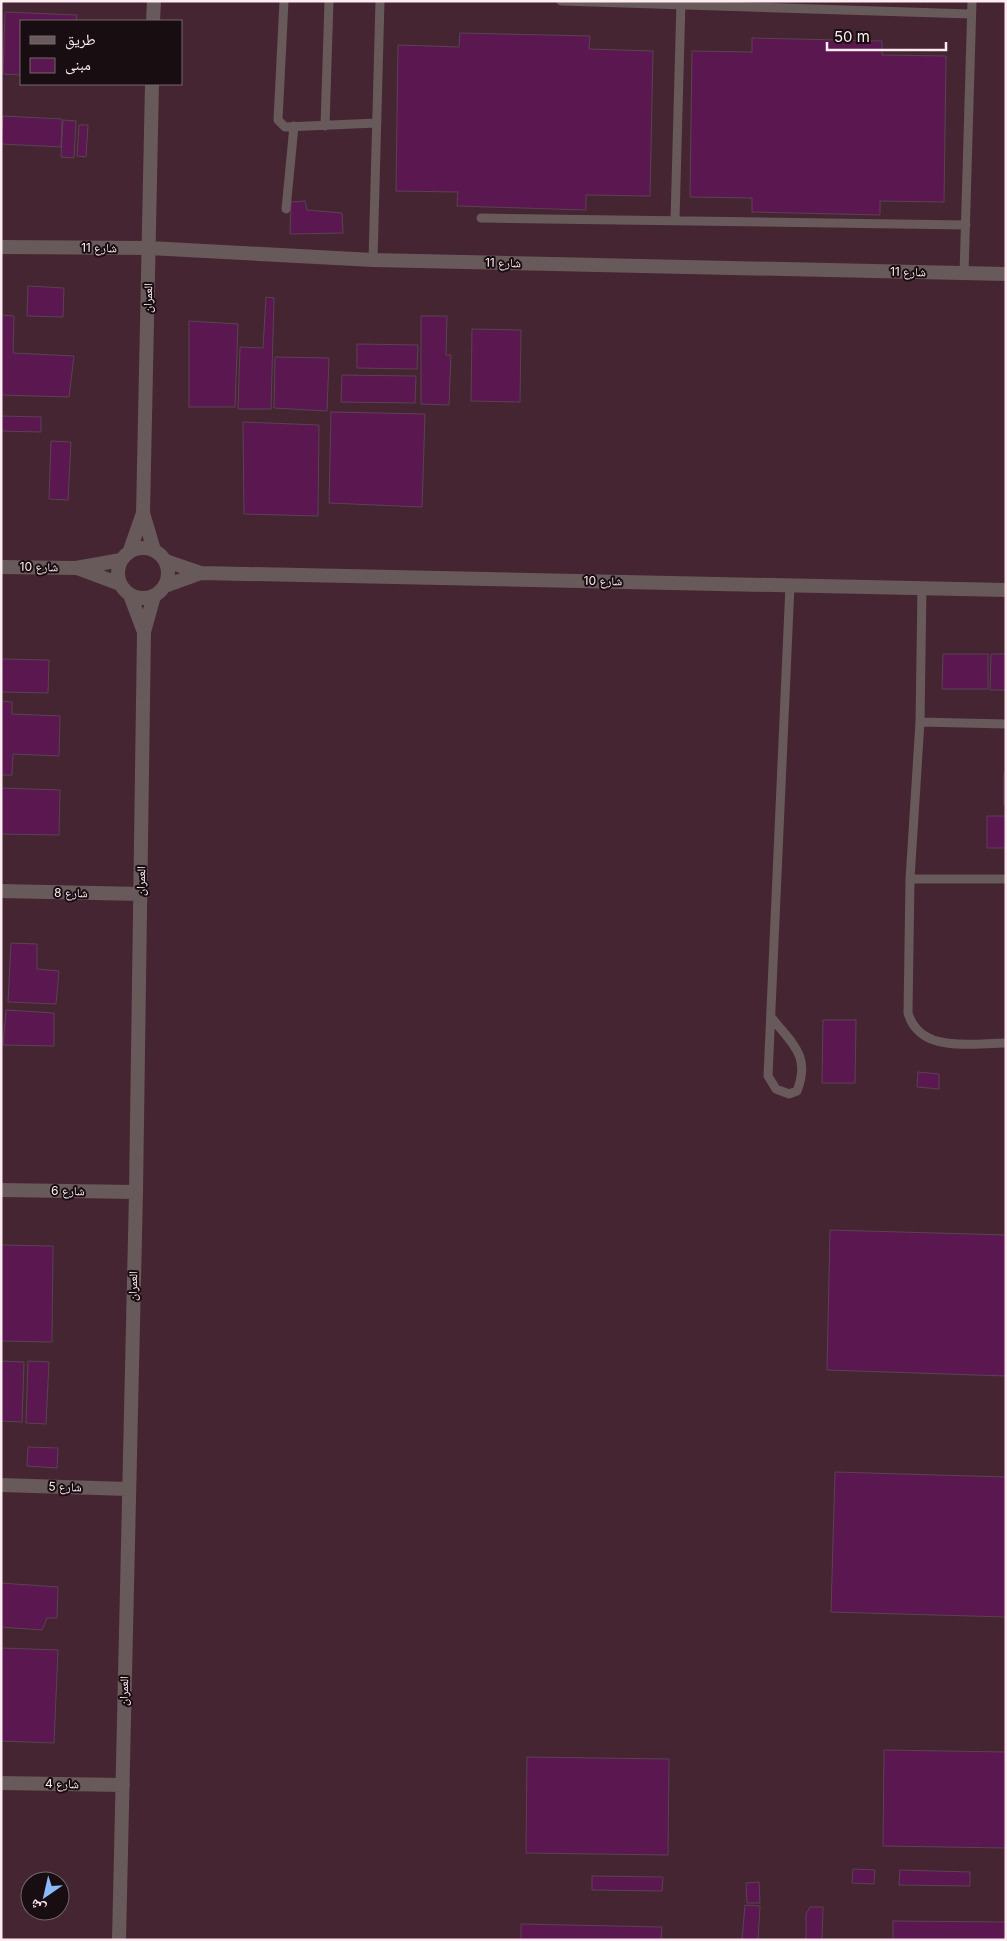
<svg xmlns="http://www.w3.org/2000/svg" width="1007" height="1941" font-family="Inter,'Noto Naskh Arabic',sans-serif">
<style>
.built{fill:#452532;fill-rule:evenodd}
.building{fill:#5b174f;stroke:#5a4253}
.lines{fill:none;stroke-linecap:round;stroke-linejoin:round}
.service{stroke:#68595a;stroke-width:9}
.minor{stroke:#68595a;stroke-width:14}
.labels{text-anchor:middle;stroke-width:4;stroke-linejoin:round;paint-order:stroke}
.street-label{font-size:12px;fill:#feecf2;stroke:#180d11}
</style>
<rect width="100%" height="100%" fill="#381f29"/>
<!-- built -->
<path class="built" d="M1,1H1006V1940H1ZM21,21H181V84H21ZM30,1881H60V1911H30Z"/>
<!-- building -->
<path class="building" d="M5,12L77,15L76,21H21V75L3,74Z
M460,33L590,36L589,49L653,51L650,196L586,195V210L457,206L458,192L396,191L398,45L459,47Z
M752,38L882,41V55L946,56L944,202L880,201V215L752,212V198L690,197L692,51L752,52Z
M3,116L62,119L61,147L1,144Z
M63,120L76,121L74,158L61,157Z
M79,125H88L86,157L77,156Z
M305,201L307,210L342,213L343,233L290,234L291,202Z
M28,286L64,288L63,317L27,316Z
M266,297L274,298L271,409H238L240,347L263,348Z
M1,315L14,316L13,353L74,356L69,397L1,395Z
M421,316H447L446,355H451L449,405L421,404Z
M189,321L238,324L235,407H189Z
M472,329L521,330L520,402L471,401Z
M357,344L418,345L417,369L357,368Z
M275,357L329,358L327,411L274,408Z
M342,375L416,376L415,403L341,402Z
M331,412L425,414L422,507L329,503Z
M1,416L41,417V432L1,431Z
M243,422L319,425L318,516L244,514Z
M51,441L71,442L68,500L49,499Z
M943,654H988V689H942Z
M991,654H1006V690H990Z
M1,659L49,660L48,693L1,692Z
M1,701L12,702V714L60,716L59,756L13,754L12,775H1Z
M1004,773H1006V805H1004Z
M1,788L60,790L59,835L1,834Z
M987,816H1006V848H987Z
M11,943L37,944V969L59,971L56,1004L8,1002Z
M6,1010L54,1013V1046L3,1045Z
M823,1020H856L855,1083H822Z
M918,1072L939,1074V1089L917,1087Z
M830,1230L1006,1235V1376L827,1370Z
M1,1245L53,1246L52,1342L1,1341Z
M1,1361L24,1362L22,1422L1,1421Z
M28,1361L49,1362L46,1424L26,1423Z
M28,1447L58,1448L57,1468L27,1466Z
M835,1472L1006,1477V1617L831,1612Z
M1,1583L58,1587L57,1618H47L42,1630L1,1627Z
M1,1648L58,1650L54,1743L1,1741Z
M884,1750L1006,1752V1848L883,1846Z
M527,1757L669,1759L668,1855L526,1853Z
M853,1869L875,1870L874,1884L852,1883Z
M900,1870L970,1872V1886L899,1885Z
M592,1876L663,1877L662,1891L592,1890Z
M759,1882L760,1903H747L746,1883Z
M745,1905L760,1906L758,1940H742Z
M810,1907H823L822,1940H806V1914Z
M893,1921L1006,1922V1940H893Z
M521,1924L662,1927L661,1940H521Z"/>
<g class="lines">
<!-- service -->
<path class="service" d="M284,1L278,120L285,127L377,123
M561,1L971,14
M325,126L329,1
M286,209L294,126
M481,218L966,225
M675,220L681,1
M373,260L380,1
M964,274L972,1
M922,587L920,722L910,879L908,1013C920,1054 971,1043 1006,1043
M920,722L1006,724
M910,879H1006
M771,1017C792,1044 811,1055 797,1091L789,1094L776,1089L768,1076L790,585"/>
<!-- minor -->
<path class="minor" d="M153,21L154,1
M152,84L143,513L154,550
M1,247L149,248L373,260L1006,274
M118 573a25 25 0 1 1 50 0a25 25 0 1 1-50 0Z
M130,550L143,513
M166,561L201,573L1006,590
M1,567L76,568L121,560
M77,568L120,584
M165,586L201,573
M130,595L144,632
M1,891L141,894
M1,1190L136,1192
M1,1485L128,1489
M1,1783L123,1785
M119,1940L136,1192L144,632L154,596"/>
</g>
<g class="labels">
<!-- street labels -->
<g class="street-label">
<text transform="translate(99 248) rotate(1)" y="4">شارع 11</text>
<text transform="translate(503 263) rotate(1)" y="4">شارع 11</text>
<text transform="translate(908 272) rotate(1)" y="4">شارع 11</text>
<text transform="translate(148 298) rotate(-89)" y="4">العمران</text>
<text transform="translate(39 567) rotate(1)" y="4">شارع 10</text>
<text transform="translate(603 581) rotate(1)" y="4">شارع 10</text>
<text transform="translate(141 881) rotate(-89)" y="4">العمران</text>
<text transform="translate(71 893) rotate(1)" y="4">شارع 8</text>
<text transform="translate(68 1191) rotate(1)" y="4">شارع 6</text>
<text transform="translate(133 1286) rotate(-89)" y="4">العمران</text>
<text transform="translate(65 1487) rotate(2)" y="4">شارع 5</text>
<text transform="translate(124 1691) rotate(-89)" y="4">العمران</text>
<text transform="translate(62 1784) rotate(1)" y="4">شارع 4</text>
</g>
</g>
<!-- border -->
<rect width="1007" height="1941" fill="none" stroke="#feecf2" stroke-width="5"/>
<!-- legend -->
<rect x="20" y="20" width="162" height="65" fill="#180d11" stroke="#74666b"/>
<rect x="30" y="36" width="25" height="8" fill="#68595a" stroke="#74666b"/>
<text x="65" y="45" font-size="15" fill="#feecf2">طريق</text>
<rect x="30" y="58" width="25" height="15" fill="#5b174f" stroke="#74666b"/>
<text x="65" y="70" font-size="15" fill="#feecf2">مبنى</text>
<!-- north arrow -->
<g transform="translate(45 1896) rotate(214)"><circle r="24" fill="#180d11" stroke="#74666b"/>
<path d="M0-4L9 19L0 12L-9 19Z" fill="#8abafc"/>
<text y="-8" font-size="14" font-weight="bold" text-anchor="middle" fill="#feecf2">ش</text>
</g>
<!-- scale -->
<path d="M827 42v8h119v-8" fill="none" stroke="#feecf2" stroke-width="2.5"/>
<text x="834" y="42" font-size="15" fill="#feecf2" stroke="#180d11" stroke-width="4" paint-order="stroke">50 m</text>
</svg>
